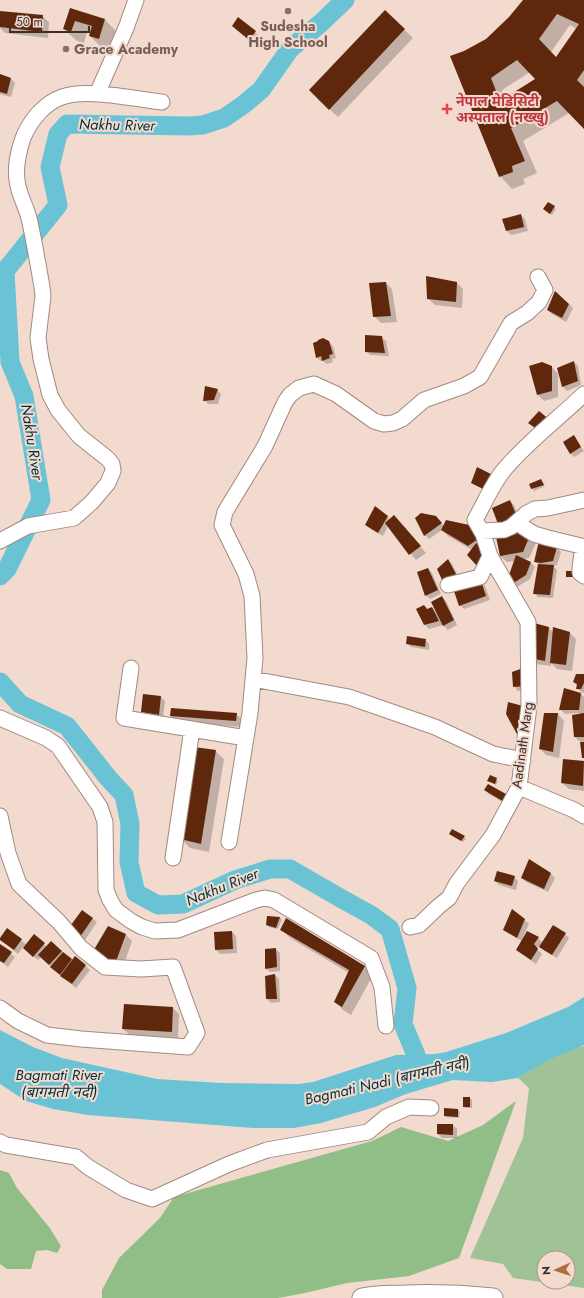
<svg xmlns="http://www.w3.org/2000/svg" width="584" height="1298" font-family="Jost,'Noto Sans Devanagari',sans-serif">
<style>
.green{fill:#9fc397;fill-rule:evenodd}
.forest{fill:#91bd87}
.water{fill:#6ac3d5}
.shadow{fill:#0003;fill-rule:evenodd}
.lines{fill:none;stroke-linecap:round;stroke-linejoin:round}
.river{stroke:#6ac3d5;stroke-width:19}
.building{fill:#5f280d;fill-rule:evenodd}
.minor-casing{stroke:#a08a80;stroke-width:17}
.major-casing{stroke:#a08a80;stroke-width:21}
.minor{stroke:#fff;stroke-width:15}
.major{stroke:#fff;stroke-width:19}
.education-dot{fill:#8d6e63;stroke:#f2dacf;stroke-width:1.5}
.health-dot{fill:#e0444e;stroke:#f2dacf;stroke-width:1.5}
.labels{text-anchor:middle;stroke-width:4;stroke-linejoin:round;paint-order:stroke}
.education-label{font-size:14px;font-weight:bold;fill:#785e54;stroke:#f2dacf}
.health-label{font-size:14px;font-weight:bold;fill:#be3a42;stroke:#f2dacf;text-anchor:start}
.street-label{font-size:14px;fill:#39302c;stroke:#f2dacf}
.water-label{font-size:15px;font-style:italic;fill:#033038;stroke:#f2dacf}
</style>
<rect width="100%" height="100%" fill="#f2dacf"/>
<!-- green -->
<path class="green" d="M584,1046V1288L513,1278L503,1264L470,1258L523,1138L529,1088L518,1078C537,1067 563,1048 584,1046ZM544,1258H568V1282H544Z"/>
<!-- forest -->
<path class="forest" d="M516,1101L459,1258L409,1276L347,1283L305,1293L278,1298H102V1290L119,1258L160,1218L174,1197L372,1141L401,1127L448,1141L483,1125Z
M0,1170L9,1173L17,1188L49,1227L61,1246L57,1253L47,1250L36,1251L31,1269H7L0,1264Z"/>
<!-- water -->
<path class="water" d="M584,997V1045L550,1059L518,1078L492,1082L453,1080L406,1094L375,1107L321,1123L294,1128H253L88,1115L53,1109L26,1101L0,1084V1030L33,1047L62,1058L157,1079L221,1083L298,1084L313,1082L396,1055L435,1054L446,1052L506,1033L568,1007Z"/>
<!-- shadow -->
<path class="shadow" d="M525,0H584V128L569,113L523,141L537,173L523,179L525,184L512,189L500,176L464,52L487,39L510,18ZM570,25L577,29L556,58L551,52ZM530,72L537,79L506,99L502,90Z
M70,9L105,20L117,32L111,50L102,48L90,36L91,33L87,32L84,43L77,41L64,29Z
M385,11L413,38L338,117L318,99Z
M0,12L42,16L49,22L48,38L5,33L0,28Z
M237,30L255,32L259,36L254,43Z
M0,75L11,79L15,83L11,97L0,94Z
M554,207L556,209L552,215L546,211Z
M521,215L525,219L528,231L511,235L507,231L504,219Z
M456,282L463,289L462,308L435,305L428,298Z
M386,283L392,289L397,322L381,323L374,316Z
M569,304L573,308L566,322L552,314L548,310Z
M381,337L386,341L389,356L370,355L366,351Z
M328,341L333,346L336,358L332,359L333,362L327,364L323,361H321L316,357Z
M574,362L578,366L581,385L567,391L563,387L558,369Z
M530,367H552L558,374V397L544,401L538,395Z
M217,390L221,394L218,404H208L204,400Z
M574,436L584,451L574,457L570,453Z
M541,480L545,486L534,491L530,485Z
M510,501L514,505L520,521L499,524Z
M387,516L390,520L394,516L426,553L416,560L388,526L383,536L371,529L367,525Z
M447,521L486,544L472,550L448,536L442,530L429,539L425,535L440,522L444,526Z
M497,533L537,541L529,558L523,559L531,563L535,567L530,579L517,587L513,583L515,561L507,562L500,556Z
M539,543L557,548L561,552L557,565L553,566L557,570L553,598L538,597L534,593L539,565L535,561Z
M448,560L452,564L459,578L448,586Z
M428,569L432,573L441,594L430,599L426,595Z
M481,582L485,586L490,600L464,609L460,605Z
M442,597L446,601L457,625L448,630L443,625L429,629L425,625L417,610H427L432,608L438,614Z
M549,628L553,632H569L576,639L572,671L557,669L551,663V666L536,664L530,657Z
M425,640L429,644V650L411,647L407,643Z
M513,673L531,689L518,691L514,686Z
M584,675V693L581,692L577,688V685L574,682Z
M565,689L581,694L584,697V759L581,741H579L575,737L579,713L565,714L561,710Z
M161,697L165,701L163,718L146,716L142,712Z
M236,714L243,720L242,727L177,722L171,716Z
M545,714H558L564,721L559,758L546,755L540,749Z
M215,751L224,759L209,852L190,848L181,839Z
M564,760L584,762V791L569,789L562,783Z
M496,779L498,781L496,785L489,781Z
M488,785L513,808L489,794L485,790Z
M452,835L464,837L466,839L463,842Z
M551,874L555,878L548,892L526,882L522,878Z
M514,877L518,881L516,890L499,885L495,881Z
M512,910L529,924L522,939H524L538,938L543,943L565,934L569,938L557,958L545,951L539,946L537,949L542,954L536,964L522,954V941L508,933L504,929Z
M82,911L97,922L85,940L74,933Z
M268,917L280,918L282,919L278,929L269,927L267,925Z
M286,920L365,966L373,975L351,1015L343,1010L335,1002L349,973L290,938L282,930Z
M108,927L126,935L132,941L122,970L100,959Z
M232,932L236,936L237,953L220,954L216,950Z
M34,936L47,947L61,951L73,961L86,966L90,970L76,988L56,971L41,957L38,960L23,947L18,954L0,939L21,940L27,945Z
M0,945L15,957L8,967L0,961Z
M275,949L280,953V971L270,972L266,968Z
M275,975L279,979L280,1002L271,1003L267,999Z
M173,1008L179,1014L178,1038L130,1035L123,1029Z
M470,1098L472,1100V1108H466L464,1107Z
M458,1110L460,1112L459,1118L446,1117L445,1115Z
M453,1125L457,1129V1138H442L438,1134Z"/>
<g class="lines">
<!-- river -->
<path class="river" d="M0,576L7,569L41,500L24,396L10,362L5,271L58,205L50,167L58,134L67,124L188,126L203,125L224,118L243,105L261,90L290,49L322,22L345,0
M0,682L20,704L67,726L109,779L124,795L130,824L129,862L136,893L158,905L183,904L235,880L270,869H290L342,899L371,915L390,929L407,988L403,1024L416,1055L417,1073"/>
</g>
<!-- building -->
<path class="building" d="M523,0H584V70L577,80L584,87V129L557,101L511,128L525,161L512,166L513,172L499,177L450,56L464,51L486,39L509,17ZM557,14L579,24L556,57L539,39ZM517,60L535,79L500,101L491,78Z
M70,8L105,19L99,39L89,36L92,26L75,21L71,32L63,29Z
M385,10L405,29L329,110L309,90Z
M0,11L43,15L42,32L0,27Z
M238,17L256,31L249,40L232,26Z
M0,74L11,78L7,94L0,92Z
M548,202L555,206L550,214L543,209Z
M521,214L524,227L506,231L502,219Z
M426,276L457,282L456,302L427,299Z
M386,282L391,316L373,317L369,283Z
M555,291L569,304L562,318L547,310Z
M365,335L382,336L385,353L365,352Z
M323,338L329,341L333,354L329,355L330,358L322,361L321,356L316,358L313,343L318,341V340Z
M574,361L578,381L562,387L557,368Z
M542,362L552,366V391L537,395L529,366Z
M205,386L218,389L214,400L203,401Z
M539,411L550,420L538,430L528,423Z
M574,435L581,447L570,454L563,442Z
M477,467L491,474L485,490L471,483Z
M541,479L544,485L531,489L529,484Z
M510,500L517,517L498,524L492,508Z
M375,506L388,516L378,533L365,525Z
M421,513L436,516L442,523L424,536L415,518Z
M394,515L421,546L409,555L385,523Z
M446,520L474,526L481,537L468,546L441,530Z
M521,529L531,533L523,552L500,556L495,532Z
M539,541L557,547L553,561L541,563L534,562Z
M476,543L487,555L478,567L467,555Z
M516,555L531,562L526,575L512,584L508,578Z
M448,559L456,574L443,582L437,569Z
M538,564L554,565L550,595L533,594Z
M428,568L438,590L425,596L417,572Z
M566,571H576V577H566Z
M481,581L486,596L459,606L454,591Z
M442,596L454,620L443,626L431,602Z
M424,605L427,609L432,607L439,621L424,625L416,609Z
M534,623L549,627L545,661L529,658Z
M553,627L570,632L566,665L550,663Z
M407,636L426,639L425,647L406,644Z
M526,667L527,686L513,687L512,672Z
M576,674H584V683L581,689H576L577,684L573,682Z
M564,688L581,693L579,710H559Z
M143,694L161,696L159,715L141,712Z
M508,702L523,706L518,736L506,714Z
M171,708L237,713L236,721L170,716Z
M544,713H558L553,752L539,749Z
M584,713V737H574L572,715Z
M580,742H584V758H582Z
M194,747L216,750L201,844L180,839Z
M563,759L584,761L583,786L561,783Z
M490,775L497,778L495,784L487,781Z
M488,784L513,798L509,805L484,790Z
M452,829L465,836L461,841L449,834Z
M529,859L551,873L544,889L521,878Z
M497,871L515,876L512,886L494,881Z
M512,909L525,919L517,938L503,930Z
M82,910L93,918L80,937L68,929Z
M267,916L280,917L276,928L266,925Z
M286,918L365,966L342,1007L334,1002L349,970L280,930Z
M553,925L566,933L552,955L539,947Z
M108,926L126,934L115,964L92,953Z
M7,928L22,939L14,950L0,940V938Z
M232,931L233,949L215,950L214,932Z
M527,931L539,937L534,944L538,949L531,960L516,950Z
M34,934L45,943L33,957L23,948Z
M51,941L62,951L49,965L38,955Z
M0,944L12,952L4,963L0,961Z
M276,948L277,967L265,969V949Z
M63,952L72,959L60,975L50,967Z
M75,956L86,965L72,984L60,976Z
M275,974L277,999H266L265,976Z
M124,1004L173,1007L172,1032L122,1029Z
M463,1097H470V1107H463Z
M444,1108L458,1109V1117L444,1116Z
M437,1124H453V1135L437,1134Z"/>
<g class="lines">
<!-- minor casing -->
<g class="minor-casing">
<path id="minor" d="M97,94L126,28L136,0
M517,523L534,534L548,538L581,546C584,554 579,564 580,573L584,576
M481,531L504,530L511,527L527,513L535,509L548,508L584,500
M0,541L28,526L74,518L92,502L108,483L113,471L112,464L108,459L79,436L58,410L50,395L41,359L38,338L43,296L42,287C38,264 34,240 29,218C26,207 20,196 18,186C14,169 18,153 23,138C30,121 44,103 62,97C87,88 135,99 162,102
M448,585L480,577L490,556L483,534L475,520C484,504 492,485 503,471C527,442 557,420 584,394
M131,668L124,718L246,738
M253,679L349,697L435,727L493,754L523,760
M0,718L46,738L58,746L100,807L105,822L106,890L110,900L116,910L131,921L142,927L155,931L178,930L256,900L265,898L274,900L371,958L382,987L386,1026
M519,787L574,810L584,816
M0,816L8,853L19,884L59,922L81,948L105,967L141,969L173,967L197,1033L188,1047L81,1039L47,1035L18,1021L0,1008
M229,842L250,713L255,658L252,596L246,574L222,525L225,512L265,446L285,402L290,395L299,388L314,384L336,394L374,421L384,424L393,423L402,419L424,400L464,386L480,377L511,323L527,313L539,302L545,290L538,277
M173,858L192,729
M410,927L419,925L439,906L449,898L457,883L493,835L519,787L529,706L528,622L490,556
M0,1142L6,1145L76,1157L88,1167L126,1190L152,1199L229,1164L267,1150L368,1132L386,1117L409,1107L431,1108"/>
</g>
<!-- major casing -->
<g class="major-casing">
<path id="major" d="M362,1298C377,1295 391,1295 406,1295C435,1294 464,1295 493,1298"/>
</g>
<!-- minor -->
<use href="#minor" class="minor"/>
<!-- major -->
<use href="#major" class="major"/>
</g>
<!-- markers -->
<g class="education-dot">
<circle cx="288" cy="11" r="4"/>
<circle cx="66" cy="49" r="4"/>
</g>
<path class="health-dot" d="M445 103h4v4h4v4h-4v4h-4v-4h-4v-4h4z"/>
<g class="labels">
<!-- education labels -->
<g class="education-label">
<text x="288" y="31">Sudesha<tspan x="288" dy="16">High School</tspan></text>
<text x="74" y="54" text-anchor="start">Grace Academy</text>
</g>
<!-- health labels -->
<g class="health-label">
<text x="456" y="106">नेपाल मेडिसिटी<tspan x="456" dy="16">अस्पताल (नख्खु)</tspan></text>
</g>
<!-- street labels -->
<g class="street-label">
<text transform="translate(522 745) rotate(-82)" y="5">Aadinath Marg</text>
</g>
<!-- water labels -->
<g class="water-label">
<text transform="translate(117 125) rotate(1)" y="5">Nakhu River</text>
<text transform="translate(32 442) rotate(81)" y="5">Nakhu River</text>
<text transform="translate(222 887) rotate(-22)" y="5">Nakhu River</text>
<text x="59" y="1080">Bagmati River<tspan x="59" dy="17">(बागमती नदी)</tspan></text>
<text transform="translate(387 1081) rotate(-13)" y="5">Bagmati Nadi (बागमती नदी)</text>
</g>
</g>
<!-- north arrow -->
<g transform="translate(556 1270) rotate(267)"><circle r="19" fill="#f2dacf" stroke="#a8968e"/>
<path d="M0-3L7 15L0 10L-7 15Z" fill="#af6f38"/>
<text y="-6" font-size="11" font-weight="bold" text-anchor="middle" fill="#39302c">N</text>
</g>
<!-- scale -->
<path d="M10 26v6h79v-6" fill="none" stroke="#39302c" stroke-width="2"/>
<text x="16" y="26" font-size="12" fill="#39302c" stroke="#f2dacf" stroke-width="3" paint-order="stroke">50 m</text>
</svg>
